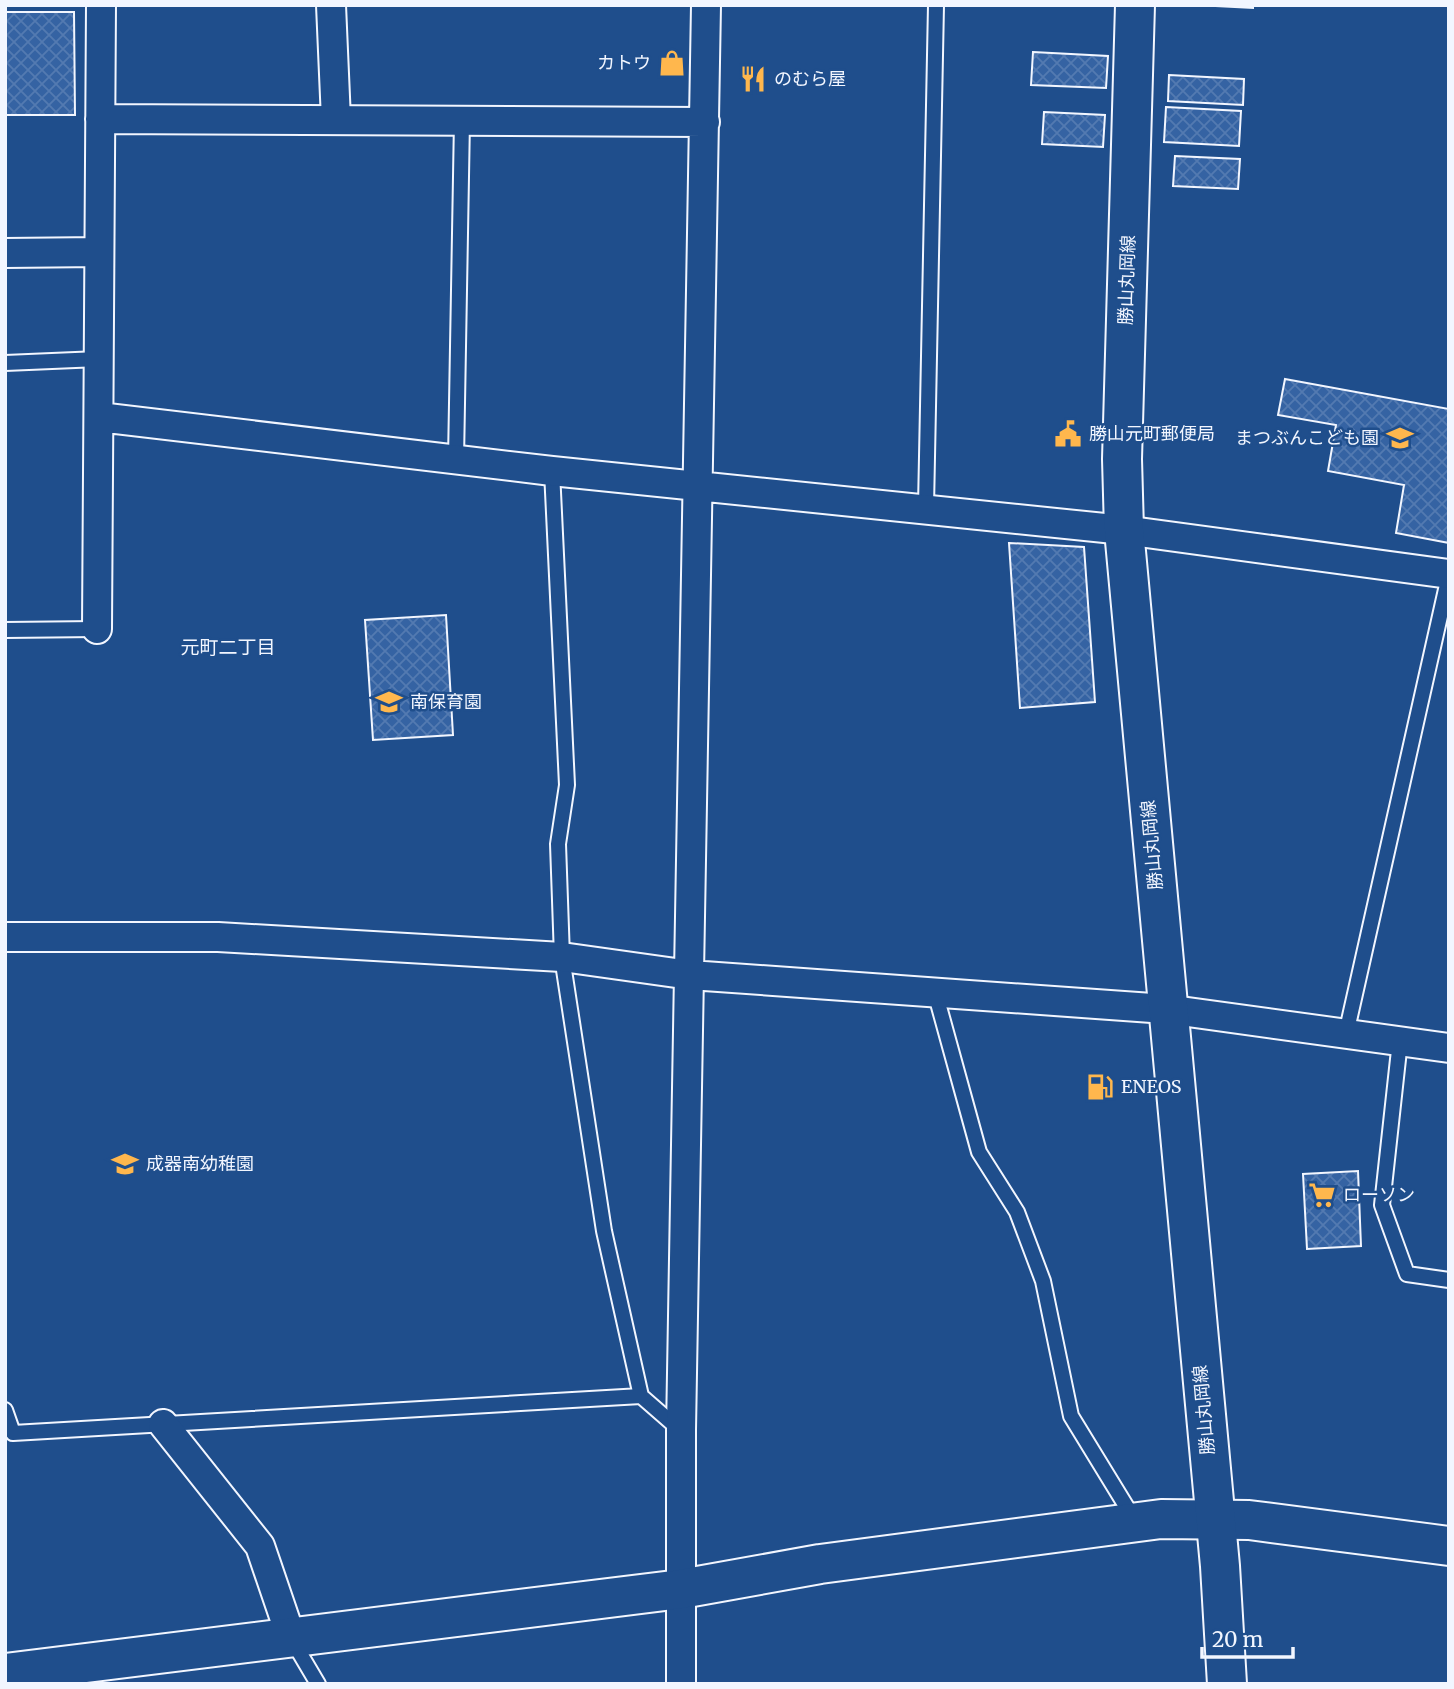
<svg xmlns="http://www.w3.org/2000/svg" width="1454" height="1689" font-family="Merriweather,'Noto Sans JP',serif">
<style>
.building{fill:url(#building-cross-hatch);stroke:#f2f6ff;stroke-width:2}
.lines{fill:none;stroke-linecap:round;stroke-linejoin:round}
.lane-casing{stroke:#f2f6ff;stroke-width:18}
.street-casing{stroke:#f2f6ff;stroke-width:32}
.secondary-casing{stroke:#f2f6ff;stroke-width:42}
.primary-casing{stroke:#f2f6ff;stroke-width:42}
.lane{stroke:#1f4e8c;stroke-width:14}
.street{stroke:#1f4e8c;stroke-width:28}
.secondary{stroke:#1f4e8c;stroke-width:38}
.primary{stroke:#1f4e8c;stroke-width:38}
.labels{text-anchor:middle;stroke-width:5;stroke-linejoin:round;paint-order:stroke}
.poi-label{font-size:18px;fill:#f2f6ff;stroke:#1f4e8c;text-anchor:start}
.street-label{font-size:18px;fill:#f2f6ff;stroke:#1f4e8c}
.neighbourhood-label{font-size:19px;fill:#f2f6ff;stroke:#1f4e8c}
</style>
<defs>
<pattern id="building-cross-hatch" width="8" height="8" patternUnits="userSpaceOnUse" patternTransform="scale(1.75)"><rect width="8" height="8" fill="#3563a3"/><path d="M0 0l8 8M0 8l8-8" fill="none" stroke="#537ab1"/></pattern>
</defs>
<rect width="100%" height="100%" fill="#1f4e8c"/>
<!-- building -->
<path class="building" d="M1196,5H1253V8Z
M5,12H74L75,115H5Z
M1033,52L1108,56L1106,88L1031,85Z
M1169,75L1244,79L1243,105L1168,101Z
M1166,107L1241,111L1239,146L1164,142Z
M1044,112L1105,115L1103,147L1042,144Z
M1175,156L1240,159L1238,189L1173,186Z
M1285,379L1449,409V543L1396,533L1404,485L1328,471L1336,425L1278,415Z
M1009,543L1084,547L1095,702L1020,708Z
M446,615L453,735L373,740L365,620Z
M1358,1171L1361,1246L1307,1249L1303,1174Z"/>
<g class="lines">
<!-- lane casing -->
<g class="lane-casing">
<path id="lane" d="M5,363L99,359
M456,460L462,120
M552,471L567,785L558,844L562,957L604,1231L641,1396L680,1430
M926,507L936,5
M5,630L97,629
M935,992L979,1152L1017,1212L1043,1281L1071,1416L1134,1519
M1346,1034L1449,576
M1400,1041L1382,1205L1407,1274L1449,1280
M5,1410L13,1433L641,1396
M292,1640L318,1684"/>
</g>
<!-- street casing -->
<g class="street-casing">
<path id="street" d="M331,5L336,120
M100,119L705,122
M5,253L99,252
M99,417L552,471L1124,530L1449,574
M97,629L101,5
M5,937H218L562,957L690,975L1166,1009L1449,1048
M163,1424L260,1546L292,1640
M681,1684V1430L706,5"/>
</g>
<!-- secondary casing -->
<g class="secondary-casing">
<path id="secondary" d="M5,1673L681,1589L820,1564L1161,1519L1249,1520L1449,1546"/>
</g>
<!-- primary casing -->
<g class="primary-casing">
<path id="primary" d="M1135,5L1122,459L1124,530L1220,1566L1227,1684"/>
</g>
<!-- lane -->
<use href="#lane" class="lane"/>
<!-- street -->
<use href="#street" class="street"/>
<!-- secondary -->
<use href="#secondary" class="secondary"/>
<!-- primary -->
<use href="#primary" class="primary"/>
</g>
<!-- icons -->
<defs>
<g id="shop-bare" transform="scale(2.1)"><path d="M-5-2.5h2.3a2.7 3.5 0 0 1 5.4 0H5L5.5 6h-11ZM-1.5-2.5h3a1.5 2.3 0 0 0-3 0Z" fill="#ffb74d" stroke="#1f4e8c" stroke-width="2.5" paint-order="stroke"/></g>
<g id="restaurant-bare" transform="scale(2.1)"><path d="M-5-6h1v4h1v-4h1v4h1v-4h1v5L-1.5 .5V6h-2V.5L-5-1ZM5-6V6H3V1.5H1.5Q1.5-4 5-6Z" fill="#ffb74d" stroke="#1f4e8c" stroke-width="2.5" paint-order="stroke"/></g>
<g id="civic-bare" transform="scale(2.1)"><path d="M-.6-6.5H3V-4.5H.6V-3L4-1V1h2V6H-6V1h2V-1L-.6-3ZM-1.2 2.5V6h2.4V2.5Z" fill="#ffb74d" stroke="#1f4e8c" stroke-width="2.5" paint-order="stroke"/></g>
<g id="school-bare" transform="scale(2.1)"><path d="M0-5L7-2L0 1L-7-2ZM-4 1L0 2.5L4 1V4Q0 6-4 4Z" fill="#ffb74d" stroke="#1f4e8c" stroke-width="2.5" paint-order="stroke"/></g>
<g id="fuel-bare" transform="scale(2.1)"><path d="M-5.5-6h7V0h2V4h1.3V-2.5L3-4.5l.8-.8L6-3V5H2.5V1h-1V6h-7ZM-4.2-4.7v3.2H.2V-4.7Z" fill="#ffb74d" stroke="#1f4e8c" stroke-width="2.5" paint-order="stroke"/></g>
<g id="supermarket-bare" transform="scale(2.1)"><path d="M-6-5.5h2.5l.6 2H6L4.5 2H-2.5L-4.4-4H-6ZM-1.5 3.2a1.3 1.3 0 1 0 .1 0ZM3 3.2a1.3 1.3 0 1 0 .1 0Z" fill="#ffb74d" stroke="#1f4e8c" stroke-width="2.5" paint-order="stroke"/></g>
</defs>
<g fill-rule="evenodd">
<use href="#shop-bare" x="672" y="63"/>
<use href="#restaurant-bare" x="753" y="79"/>
<use href="#civic-bare" x="1068" y="434"/>
<use href="#school-bare" x="1400" y="438"/>
<use href="#school-bare" x="389" y="702"/>
<use href="#fuel-bare" x="1100" y="1087"/>
<use href="#school-bare" x="125" y="1164"/>
<use href="#supermarket-bare" x="1322" y="1195"/>
</g>
<g class="labels">
<!-- poi labels -->
<g class="poi-label">
<text x="651" y="69" text-anchor="end">カトウ</text>
<text x="774" y="85">のむら屋</text>
<text x="1089" y="440">勝山元町郵便局</text>
<text x="1379" y="444" text-anchor="end">まつぶんこども園</text>
<text x="410" y="708">南保育園</text>
<text x="1121" y="1093">ENEOS</text>
<text x="146" y="1170">成器南幼稚園</text>
<text x="1343" y="1201">ローソン</text>
</g>
<!-- street labels -->
<g class="street-label">
<text transform="translate(1127 280) rotate(-88)" y="6">勝山丸岡線</text>
<text transform="translate(1152 845) rotate(-95)" y="6">勝山丸岡線</text>
<text transform="translate(1204 1410) rotate(-95)" y="6">勝山丸岡線</text>
</g>
<!-- neighbourhood labels -->
<g class="neighbourhood-label">
<text x="228" y="654">元町二丁目</text>
</g>
</g>
<!-- border -->
<rect width="1454" height="1689" fill="none" stroke="#f2f6ff" stroke-width="14"/>
<!-- scale -->
<path d="M1202 1647v10h91v-10" fill="none" stroke="#f2f6ff" stroke-width="3.5"/>
<text x="1212" y="1647" font-size="21" fill="#f2f6ff" stroke="#1f4e8c" stroke-width="5" paint-order="stroke">20 m</text>
</svg>
